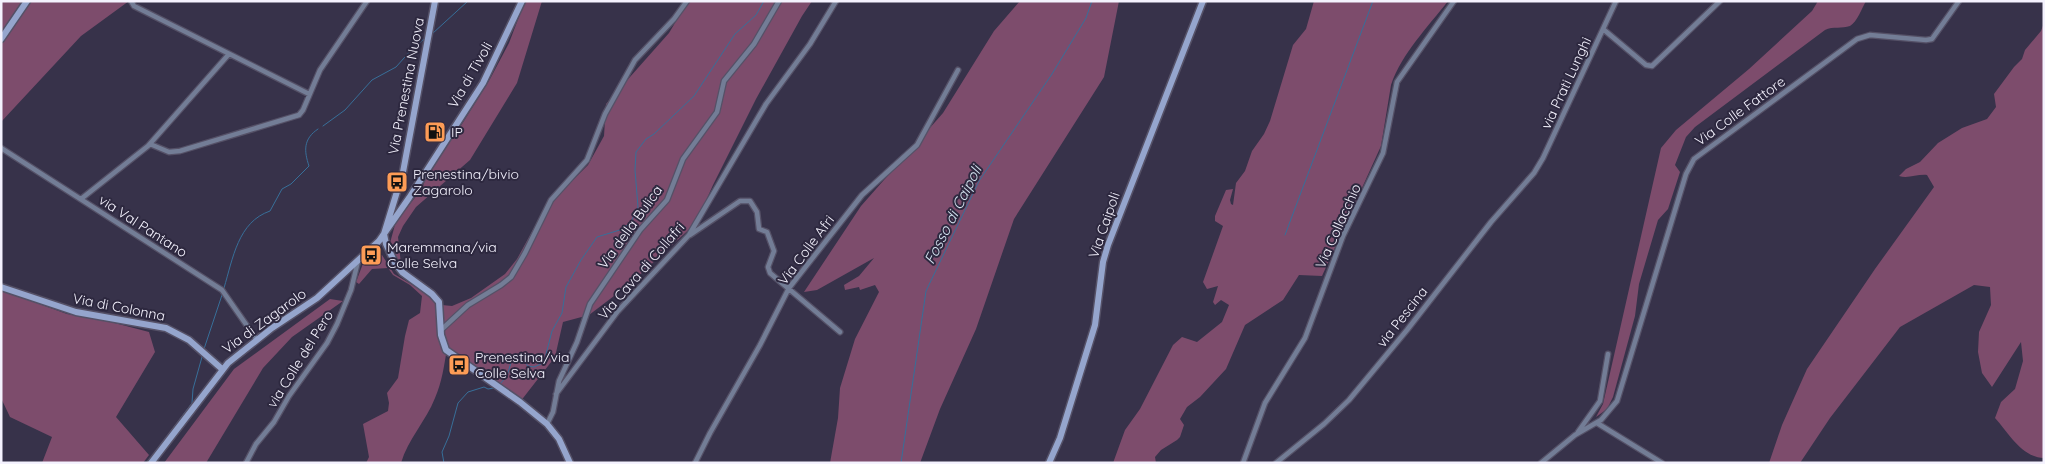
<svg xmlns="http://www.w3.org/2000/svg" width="2045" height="464" font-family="Quicksand,sans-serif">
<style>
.green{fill:#7d4c6c}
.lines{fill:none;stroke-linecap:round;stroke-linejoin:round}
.stream{stroke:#376f99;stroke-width:1}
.street-casing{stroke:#555167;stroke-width:7}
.secondary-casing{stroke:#555167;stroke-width:9}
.street{stroke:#737d96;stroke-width:4.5}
.secondary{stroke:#95a5cd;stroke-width:6}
.labels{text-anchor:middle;stroke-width:4;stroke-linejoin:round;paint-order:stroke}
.street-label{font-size:14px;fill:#f4f2fe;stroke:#2d283f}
.poi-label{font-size:14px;fill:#f4f2fe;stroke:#2d283f;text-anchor:start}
.water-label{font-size:15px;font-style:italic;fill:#d6e5f2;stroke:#2d283f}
</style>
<rect width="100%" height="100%" fill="#37324a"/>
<!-- green -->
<path class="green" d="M1,1H22L1,33Z
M30,1H129L81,36L1,122V42Z
M525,1H542L517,83L470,160L416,207L403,226L398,237L401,264L399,267L390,243L396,221L422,189L427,174L462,124L490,79L509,43Z
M688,1H812L802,16L756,99L713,185L696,223L631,283L589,315L563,322L555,357L520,402L447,349C444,366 442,382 435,398C426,421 408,439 401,463H366L369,457L363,424L388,411L389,403L387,393L398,378L405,336L409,320L420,313L422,296L410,285L393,275L388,268L372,269L359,284L356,282L364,261L376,255H382L394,274L428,294L442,305L452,306L471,298L505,274L517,259L545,208L588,165L604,136L606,104L669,33Z
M1020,1H1119L1104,77L1014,219L976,329L940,409L920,463H830L838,418L840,388L855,339L879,292L875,285L860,290L859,287L845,290L844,285L859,276L874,258L817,290L804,292L861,206L943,113L994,31Z
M1314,1H1448C1428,27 1402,53 1391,85L1381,146L1322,276L1299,275L1283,300L1245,325L1226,369L1200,397L1187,407L1180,419L1184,425L1180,437L1177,440L1161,450L1155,457L1156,463H1113L1125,430L1140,409L1173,345L1182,337L1197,342L1222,322L1229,305L1221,300L1215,305L1213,302L1218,286L1207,289L1203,282L1223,226L1215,221V216L1226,190L1233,189L1230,200L1231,204L1233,205L1236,183L1245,171L1252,151L1264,134L1270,121L1293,45L1306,29Z
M1818,1H1866C1862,8 1857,22 1850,26C1842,29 1833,26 1825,30L1695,127L1686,137L1675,165L1680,172L1668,209L1658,220L1639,284L1635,316L1613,397L1607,409L1596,417L1603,404L1661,148L1676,130L1749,69L1812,11Z
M2044,23V458C2021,457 2009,433 1995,418L2001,402L2015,389L2023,361L2021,342L1992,387L1982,373L1978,352L1979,332L1991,305L1990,287L1974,285L1900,327L1830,418L1800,463H1769L1782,425L1807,369L1875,269L1934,187L1927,175C1917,174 1908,179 1899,176L1906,169L1920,162L1938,143L1962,128L1987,119L1996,107L1994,94L2014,67L2022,59L2025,50L2041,31Z
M1,290L67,314L107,321L149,332L155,352L116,417L149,455L143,463H42L52,437L10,417L1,398Z
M330,299L343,301L292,337L263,368L206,463H164L234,369Z"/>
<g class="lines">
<!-- stream -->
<path class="stream" d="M432,34L468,1
M323,126L345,110L372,80L396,67L413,48L424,39
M1285,235L1373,1
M224,288C233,258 238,222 270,211L282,189L291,184L309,166C304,151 303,139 318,129
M204,349L222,295
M500,384L507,376L512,359L520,357L528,366L534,367L541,364L545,358L552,331L562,313L566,287L581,260L597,237L623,229L632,220L638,207L635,170L636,152L646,139L654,134L694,96L735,34L756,15L764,1
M147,463L192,403L193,389L202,357
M444,463L442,452L449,436L458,403L468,392L484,387L488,389L494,388
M901,463L926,291L979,181L1052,74L1086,18L1092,1"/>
<!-- street casing -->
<g class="street-casing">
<path id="street" d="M131,1L134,6L309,94
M1603,29L1646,65L1652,66L1720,1
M150,144L169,152L180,151L299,115L303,110L320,70L367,1
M1,148L222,290L257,340
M81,199L148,146L229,54
M690,235L740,201H750L757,212L759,229L767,232L774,251L768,267L770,273L840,332
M441,330L468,305L501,285L511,277L525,253L551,200L587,160L605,114L635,60L674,19L687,1
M556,394L618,311L689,235L766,104L810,44L836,1
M1597,423L1662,463
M547,424L553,412L559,381L577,342L590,304L640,230L667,200L683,159L717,112L724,81L754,44L779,1
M1578,432L1600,401L1608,354
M246,463L256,444L274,422L289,396L327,343L337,324L351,290L358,261
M695,463L710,433L760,345L789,288L862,195L917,145L958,70
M1243,463L1265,403L1305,338L1343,236L1383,153L1397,82L1454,1
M1276,463L1324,424L1349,400L1407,330L1491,222L1534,173L1543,158L1616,1
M1541,463L1575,435L1601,420L1617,401L1686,174L1694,159L1857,39L1870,35L1926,40L1932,39L1959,1"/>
</g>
<!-- secondary casing -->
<g class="secondary-casing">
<path id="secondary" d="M435,1L403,172L384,234L386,244L395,263L402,272L432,294L439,302L441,335L446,350L520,402L547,424L559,439L570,463
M1,39L27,1
M1,287L76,312L166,328L189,340L222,369
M151,463L228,363L272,328L317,298L379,241L409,198L483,83L522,1
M1049,463L1060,438L1095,325L1103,262L1108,245L1203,1"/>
</g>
<!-- street -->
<use href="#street" class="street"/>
<!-- secondary -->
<use href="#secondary" class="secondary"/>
</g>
<!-- icons -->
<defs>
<g id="fuel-square" transform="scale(1.125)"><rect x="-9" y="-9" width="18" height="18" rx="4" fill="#fd9c56" stroke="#2d283f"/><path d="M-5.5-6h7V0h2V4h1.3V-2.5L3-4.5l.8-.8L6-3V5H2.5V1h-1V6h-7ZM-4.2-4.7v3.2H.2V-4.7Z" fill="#111"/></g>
<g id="bus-square" transform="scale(1.125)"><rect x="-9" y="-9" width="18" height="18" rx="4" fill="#fd9c56" stroke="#2d283f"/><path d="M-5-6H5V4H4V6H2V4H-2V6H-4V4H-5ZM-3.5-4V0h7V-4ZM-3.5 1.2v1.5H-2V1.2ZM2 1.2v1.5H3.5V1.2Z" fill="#111"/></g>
</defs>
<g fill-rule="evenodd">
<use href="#fuel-square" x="435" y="132"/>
<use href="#bus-square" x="397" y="182"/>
<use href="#bus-square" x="371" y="255"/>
<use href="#bus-square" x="459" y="365"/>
</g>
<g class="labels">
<!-- street labels -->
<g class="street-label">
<text transform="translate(470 75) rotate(-60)" y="5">Via di Tivoli</text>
<text transform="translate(1566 83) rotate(-65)" y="5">via Prati Lunghi</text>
<text transform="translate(406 86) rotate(-79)" y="5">Via Prenestina Nuova</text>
<text transform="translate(1740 111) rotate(-36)" y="5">Via Colle Fattore</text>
<text transform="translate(1104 225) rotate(-71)" y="5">Via Caipoli</text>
<text transform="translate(143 226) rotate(33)" y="5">via Val Pantano</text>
<text transform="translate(1338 226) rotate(-66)" y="5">Via Collacchio</text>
<text transform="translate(630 227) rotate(-54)" y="5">Via della Bulica</text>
<text transform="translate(806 250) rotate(-53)" y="5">Via Colle Afri</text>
<text transform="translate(641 271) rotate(-49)" y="5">Via Cava di Collafri</text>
<text transform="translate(119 307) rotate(11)" y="5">Via di Colonna</text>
<text transform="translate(1402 317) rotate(-52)" y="5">via Pescina</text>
<text transform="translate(264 321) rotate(-36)" y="5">Via di Zagarolo</text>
<text transform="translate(300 359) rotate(-58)" y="5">via Colle del Pero</text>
</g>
<!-- poi labels -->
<g class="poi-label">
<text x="451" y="137">IP</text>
<text x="413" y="179">Prenestina/bivio<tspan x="413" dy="16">Zagarolo</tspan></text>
<text x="387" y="252">Maremmana/via<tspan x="387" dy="16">Colle Selva</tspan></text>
<text x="475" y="362">Prenestina/via<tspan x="475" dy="16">Colle Selva</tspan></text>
</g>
<!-- water labels -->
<g class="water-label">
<text transform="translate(953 215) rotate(-63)" y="5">Fosso di Caipoli</text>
</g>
</g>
<!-- border -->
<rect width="2045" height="464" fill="none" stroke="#f4f2fe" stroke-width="5"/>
</svg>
